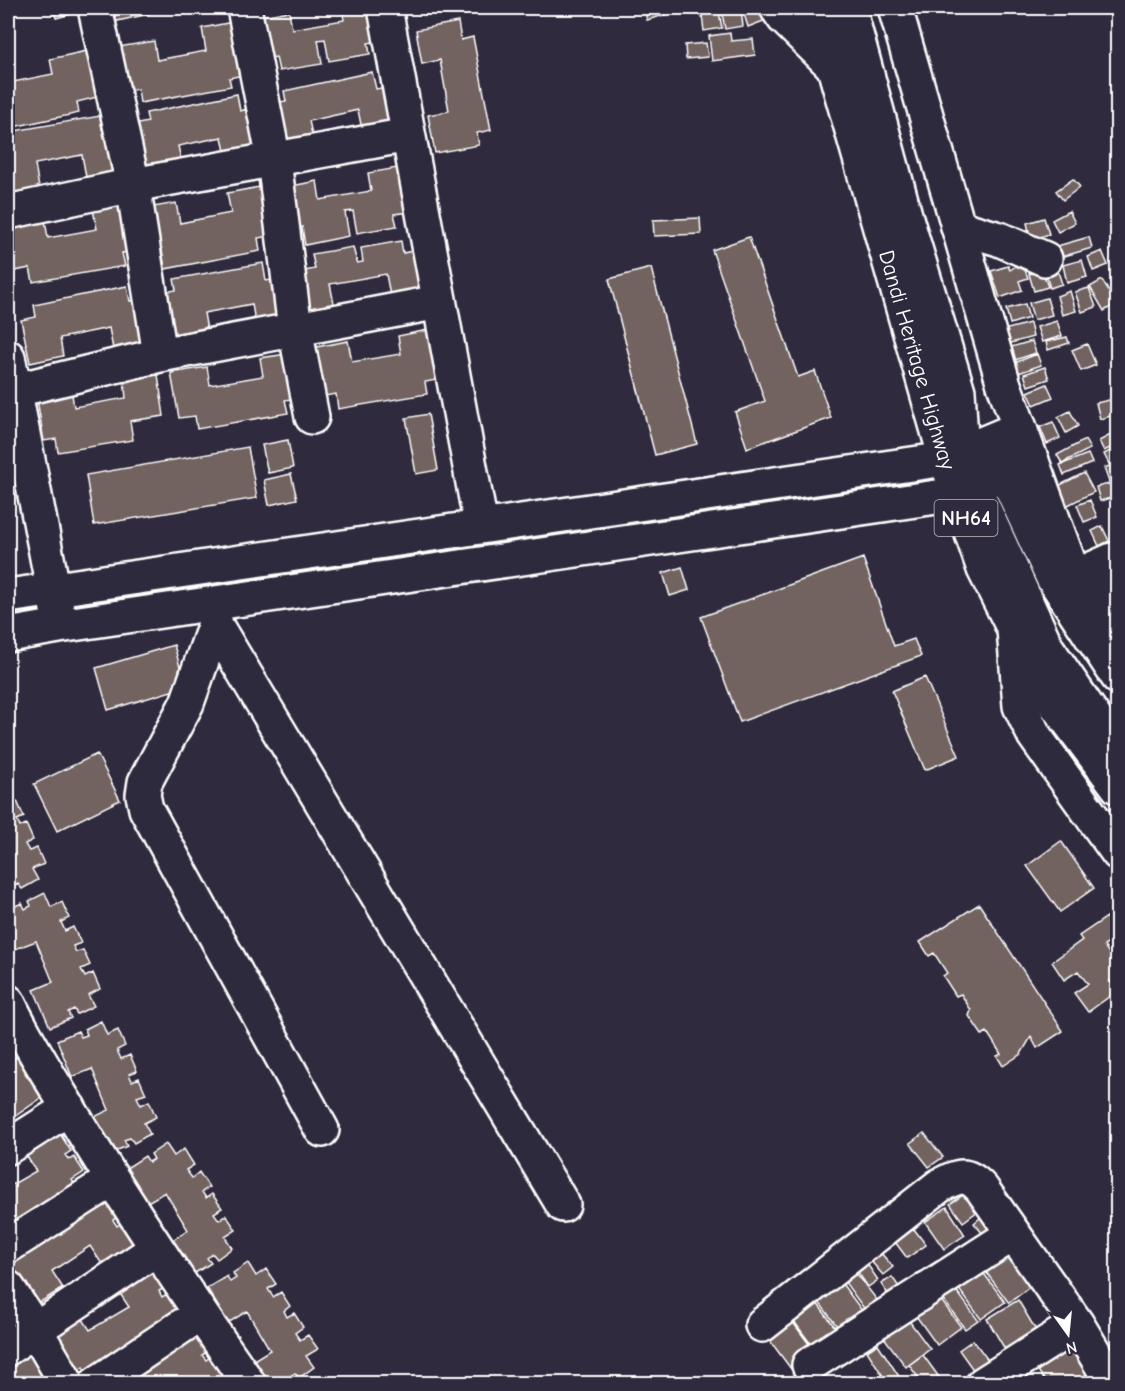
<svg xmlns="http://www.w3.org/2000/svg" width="1125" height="1391" font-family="'Comic Neue',sans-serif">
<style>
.building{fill:#726360;stroke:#fff;stroke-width:1.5}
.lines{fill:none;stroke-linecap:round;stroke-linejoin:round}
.minor-casing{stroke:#fff;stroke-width:38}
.highway-casing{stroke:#fff;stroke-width:38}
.minor{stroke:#2f2a3d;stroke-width:33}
.highway{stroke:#2f2a3d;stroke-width:33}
.labels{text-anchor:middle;stroke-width:4.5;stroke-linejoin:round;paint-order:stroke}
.shield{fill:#2f2a3d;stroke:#c1bfc5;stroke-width:1.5}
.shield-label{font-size:21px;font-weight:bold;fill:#fff}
.street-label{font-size:22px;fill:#fff;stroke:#2f2a3d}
</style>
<rect width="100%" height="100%" fill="#2f2a3d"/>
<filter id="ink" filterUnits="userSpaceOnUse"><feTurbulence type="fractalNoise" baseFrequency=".0167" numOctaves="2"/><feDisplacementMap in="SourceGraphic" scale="12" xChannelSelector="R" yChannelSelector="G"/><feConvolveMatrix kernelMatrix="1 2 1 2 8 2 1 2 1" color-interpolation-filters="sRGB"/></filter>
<g filter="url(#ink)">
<!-- building -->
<path class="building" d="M53,8H90V9L56,18Z
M110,8H148L149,14L113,22Z
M342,8H378L384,40L368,43L370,54L329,61L325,39L318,40L322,64L279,71L276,57L263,59L256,17L289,11L292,29L344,20Z
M410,8H438L411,12Z
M644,8H667L668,14L647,20Z
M755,8H762L766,20L748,27L743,11Z
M741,9L743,26L725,29L722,13Z
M719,12L722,28L704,31L702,15Z
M238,21L248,74L229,78L231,86L140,103L138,89L126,91L118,47L154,41L157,60L206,51L202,28Z
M458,22L461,40L473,37L491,130L477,133L479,145L435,153L428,115L449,111L440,60L422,64L416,30Z
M730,33L731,41L753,39L755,55L712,61L709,36Z
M706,43L708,57L686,59L685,45Z
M87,51L97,97L77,102L79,113L8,128V83L53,74L50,59Z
M372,72L376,89L393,86L401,126L363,134L358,110L309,121L314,143L277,150L268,104L286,101L284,91Z
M237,94L240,111L255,107L265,153L227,161L222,137L178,146L183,169L145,178L133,125L148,122L146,113Z
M100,116L102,129L115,126L123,171L86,177L82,155L35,164L39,188L8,194V144H10L8,132Z
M403,167L410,212L394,214L397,226L357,233L353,211L345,212L349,236L305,245L302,227L290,230L282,188L317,181L320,200L371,191L368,173Z
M1073,179L1080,187L1063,200L1056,191Z
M265,186L274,235L258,238L260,251L165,269L162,250L150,253L142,209L176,203L180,223L231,213L227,193Z
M129,203L138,251L122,253L125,266L33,282L30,268L15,271L8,222L44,215L48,238L97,229L93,210Z
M1069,211L1075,223L1058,232L1052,220Z
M700,218L701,234L654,236L653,220Z
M1044,218L1049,234L1031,240L1027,223Z
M749,237L798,377L815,371L831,418L747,448L735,412L765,401L712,250Z
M1089,237L1092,248L1061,257L1057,246Z
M401,241L403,253L417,250L425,295L391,301L386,274L330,284L334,304L306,309L299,272L315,269L312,254L353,247L357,263L363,262L361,248Z
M1102,251L1108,265L1093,271L1088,257Z
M1082,260L1087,277L1067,283L1063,265Z
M1022,262L1028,278L1019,281L1022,290L1000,298L991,271L1008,266L1010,270Z
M263,263L266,281L283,278L291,322L256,328L252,304L204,313L208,336L167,344L158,293L176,290L174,279Z
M1056,265L1062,284L1050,288L1044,268Z
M651,268L697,444L655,455L609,279Z
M1042,270L1048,287L1034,291L1029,274Z
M1102,280L1116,304L1104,311L1090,287Z
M127,286L130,301L145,297L155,346L114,354L109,328L60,338L63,356L30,363L21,320L36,317L34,305Z
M1089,288L1096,307L1082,312L1075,292Z
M1070,291L1076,311L1062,315L1057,296Z
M1047,298L1052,315L1034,320L1029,303Z
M1025,304L1029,318L1010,324L1006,309Z
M1057,321L1062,336L1042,342L1037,327Z
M1030,323L1033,337L1007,344L1004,330Z
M433,329L442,379L425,382L427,394L338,409L336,394L319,397L311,348L348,341L352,362L401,354L398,336Z
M1067,337L1069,343L1048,350L1046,342Z
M1032,341L1036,353L1012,361L1008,348Z
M1087,344L1096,365L1081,371L1072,350Z
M294,353L301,397L285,400L288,413L197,429L195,416L179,418L171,373L207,367L210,385L263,376L260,358Z
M1037,354L1041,365L1013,375L1009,365Z
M1045,367L1049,379L1028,386L1024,374Z
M158,375L164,416L130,421L133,440L58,452L56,439L44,441L36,393L71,388L74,407L126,398L124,380Z
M1047,384L1053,397L1034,405L1028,392Z
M1118,398V414L1100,419L1096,403Z
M1070,411L1078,426L1066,433L1058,417Z
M428,414L438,470L416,474L406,418Z
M1053,422L1060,438L1047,444L1040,427Z
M1118,431V444L1104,451L1099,441Z
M288,440L293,468L268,473L262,445Z
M1085,440L1090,449L1062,463L1057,455Z
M248,447L257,498L94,525L86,475Z
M1118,447V460L1109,464L1104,454Z
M1088,454L1092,463L1064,475L1060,465Z
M1118,463V479L1109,482L1104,468Z
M1084,473L1094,492L1066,506L1056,487Z
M291,474L297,499L269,505L264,480Z
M1118,482V496L1100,501L1096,487Z
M1090,500L1097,517L1084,522L1077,505Z
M1102,526L1109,541L1099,546L1092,531Z
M863,558L894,646L914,639L921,656L740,722L701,617Z
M682,567L689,590L670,596L663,573Z
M174,645L180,667L175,690L108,710L96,668Z
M925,677L959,756L925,770L892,691Z
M97,754L120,800L57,831L34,784Z
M8,780L13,793L8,795Z
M17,801L24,817L17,820L20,827L26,824L33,840L25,844L29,851L37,848L44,864L32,869L38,880L22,889L18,884L12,887L14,892L8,895V803L9,805Z
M1061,841L1094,888L1060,912L1027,866Z
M45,893L51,907L62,902L69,918L61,922L65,931L73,927L81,943L73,946L76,952L83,950L90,965L81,969L85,977L93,973L100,989L88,995L94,1006L77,1014L74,1009L68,1012L71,1018L50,1027L34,990L53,982L36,941L15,949L8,929V909L22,903L25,909L31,906L29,901Z
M979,904L1063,1031L1037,1048L1031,1037L1021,1054L1003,1066L997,1056L1001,1054L987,1032L982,1035L969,1016L971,1010L961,994L956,996L943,976L947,973L934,953L929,956L920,942Z
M1113,913L1116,915L1108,921L1118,937L1104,946L1115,962L1118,960V980L1110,981L1117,991L1088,1012L1074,993L1088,984L1078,971L1064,980L1052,962L1082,940L1079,936Z
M101,1021L107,1035L118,1030L125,1046L117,1050L121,1059L130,1055L137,1071L129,1074L132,1081L139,1078L146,1094L137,1097L141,1105L149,1101L156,1117L144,1123L150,1134L134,1143L130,1138L124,1140L127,1146L106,1155L90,1119L109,1110L92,1069L72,1077L57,1040L78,1031L81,1037L87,1035L85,1029Z
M20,1055L30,1070L25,1073L29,1079L35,1075L47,1094L14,1117L8,1108V1060L9,1062Z
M59,1132L71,1151L65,1155L69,1160L74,1157L84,1172L72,1180L78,1190L63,1200L58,1192L49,1198L54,1205L40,1214L36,1208L29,1212L33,1218L19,1227L13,1219L8,1223V1187L36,1171L24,1152Z
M924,1133L943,1157L929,1167L910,1143Z
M166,1144L174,1156L184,1149L194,1165L186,1170L192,1178L199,1172L209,1187L202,1192L206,1198L212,1194L222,1208L214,1213L219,1220L226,1215L236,1230L225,1237L232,1248L217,1259L213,1254L207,1258L211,1263L192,1275L170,1242L188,1230L165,1192L146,1203L125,1169L145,1156L149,1162L154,1159L151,1154Z
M969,1191L982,1208L963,1222L950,1204Z
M90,1199L97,1209L109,1202L118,1217L113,1220L117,1226L123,1222L135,1242L102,1264L90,1246L52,1271L63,1288L29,1309L8,1272V1266L16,1261L9,1250Z
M947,1207L965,1235L944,1249L925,1222Z
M986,1213L995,1223L983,1234L974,1223Z
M914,1229L926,1245L907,1258L895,1242Z
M1006,1250L1032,1285L1009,1303L983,1268Z
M880,1252L893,1267L883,1275L870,1260Z
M865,1261L878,1280L868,1287L855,1268Z
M937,1261L943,1271L922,1284L916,1274Z
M248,1263L256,1276L266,1269L276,1284L268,1289L273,1297L281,1292L290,1306L284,1311L287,1317L294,1313L303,1327L295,1333L300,1340L308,1335L318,1349L306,1356L314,1367L299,1378L295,1373L289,1377L292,1382L290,1384H267L252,1361L270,1350L247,1311L228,1323L207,1288L227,1276L230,1282L236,1278L233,1273Z
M979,1267L1005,1302L981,1319L955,1284Z
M152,1269L165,1288L159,1291L162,1297L167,1294L177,1309L165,1316L171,1327L112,1364L107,1356L99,1361L104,1368L89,1378L83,1367L73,1374L45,1334L79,1313L90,1330L129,1307L117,1289Z
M855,1272L881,1305L868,1314L844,1281Z
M892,1277L904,1294L893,1301L881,1284Z
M840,1281L866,1316L842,1333L816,1298Z
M953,1286L978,1320L965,1329L940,1295Z
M935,1292L961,1327L937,1345L911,1309Z
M814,1299L840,1334L816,1351L790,1316Z
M1018,1300L1040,1337L1009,1356L987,1319Z
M904,1314L930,1349L906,1367L880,1332Z
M789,1317L815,1352L791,1369L765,1334Z
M179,1334L185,1344L197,1336L207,1352L202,1355L206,1360L212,1356L223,1376L213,1384H180L178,1380L173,1384H100Z
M973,1340L994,1368L979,1378L959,1350Z
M878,1344L900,1378L890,1384H888L867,1351Z
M1068,1345L1087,1374L1073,1384H1047L1035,1366Z
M37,1348L58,1384H11L8,1377V1364Z
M923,1355L944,1384H923L909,1365Z"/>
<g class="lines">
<!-- minor casing -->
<g class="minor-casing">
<path id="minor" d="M95,8L133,185L160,355
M244,8L274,160L295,329L312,417
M385,8L481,526
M777,8L784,18L835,68
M849,8L905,215L958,391L962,452L974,487L1047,648L1118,752
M8,212L133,185L408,135
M958,227L999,239L1045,259
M8,357L57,609
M8,392L160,355L439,302
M996,454L1053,578L1118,677
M1076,576L1112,560L1118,559
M1083,587L1106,588L1118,591
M8,596L946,459L1020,428
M215,608V624L187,703L145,782L143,795L146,809L322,1130
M215,624L563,1205
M1014,629L1020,706L1034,735L1118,853
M8,635L59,626L957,494L1032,461
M8,1002C26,1040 49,1076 71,1112C127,1205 187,1295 249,1384
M8,1147L69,1108
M8,1246L112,1180
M8,1288L35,1329L67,1384
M762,1325L939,1186C958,1176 966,1171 982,1189L1077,1324L1113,1384
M8,1348L156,1249
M809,1365L1013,1234
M96,1384L200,1314
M983,1384L1077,1324"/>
</g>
<!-- highway casing -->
<g class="highway-casing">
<g id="highway">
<path id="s1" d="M817,8L946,459L984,569L1043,687L1118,787"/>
<path d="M895,8L1004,385L1068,560L1118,650"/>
</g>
</g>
<!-- minor -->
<use href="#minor" class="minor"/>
<!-- highway -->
<use href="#highway" class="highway"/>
</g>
</g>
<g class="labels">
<!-- shield labels -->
<rect class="shield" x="934.5" y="500" width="63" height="36" rx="4.5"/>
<g class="shield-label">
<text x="966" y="525">NH64</text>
</g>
<!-- street labels -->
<g class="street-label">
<text dy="8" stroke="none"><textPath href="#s1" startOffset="366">Dandi Heritage Highway</textPath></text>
</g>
</g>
<!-- margin -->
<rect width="1125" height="1391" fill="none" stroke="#2f2a3d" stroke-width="30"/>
<rect x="15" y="15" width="1095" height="1361" fill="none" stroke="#fff" stroke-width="2" filter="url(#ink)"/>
<!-- north arrow -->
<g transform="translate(1068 1334) rotate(165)" stroke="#2f2a3d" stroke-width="4.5" paint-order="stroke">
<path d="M0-4.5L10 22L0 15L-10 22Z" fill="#ffffff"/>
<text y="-9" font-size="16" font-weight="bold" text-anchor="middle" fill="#ffffff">N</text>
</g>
</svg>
